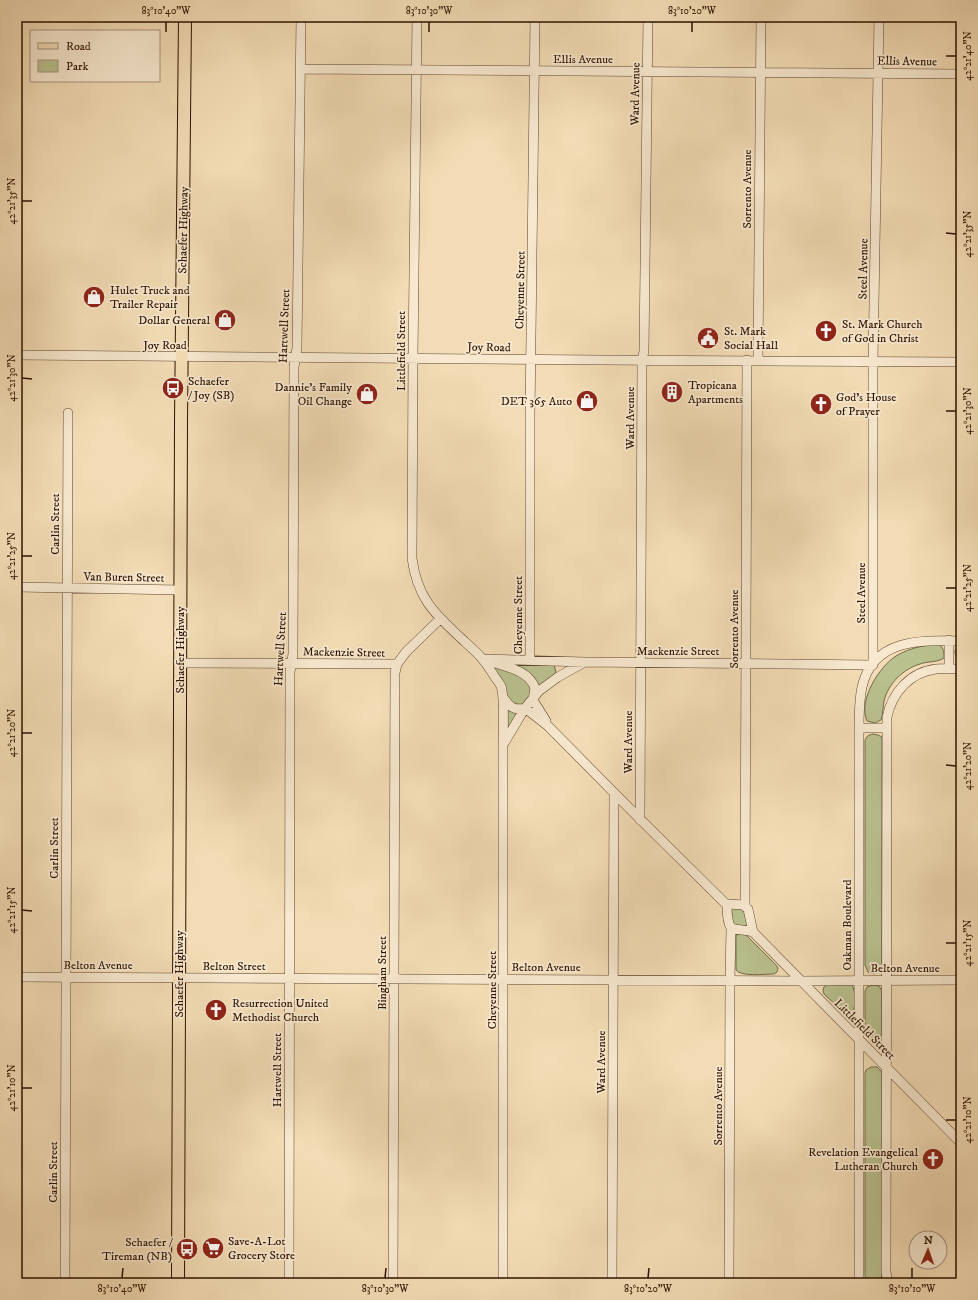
<svg xmlns="http://www.w3.org/2000/svg" width="978" height="1300" font-family="'IM FELL DW Pica',serif">
<style>
.green{fill:#b9c18f;stroke:#736a48}
.lines{fill:none;stroke-linecap:round;stroke-linejoin:round}
.minor-casing{stroke:#5e442d;stroke-width:10}
.major-casing{stroke:#2d1200;stroke-width:14}
.minor{stroke:#f7e8cf;stroke-width:9}
.major{stroke:#f3dcb5;stroke-width:12}
.ticks{fill:none;stroke:#2d1200;stroke-width:1.5}
.labels{text-anchor:middle;stroke-width:3.5;stroke-linejoin:round;paint-order:stroke}
.street-label{font-size:12px;fill:#2d1200;stroke:#f7e8cf}
.poi-label{font-size:12px;fill:#2d1200;stroke:#f7e8cf;text-anchor:start}
.neatline{fill:none;stroke:#2d1200;stroke-width:1.5}
.ticks-label{font-size:10px;text-anchor:middle;fill:#2d1200}
</style>
<rect width="100%" height="100%" fill="#f3dcb5"/>
<filter id="stains"><feTurbulence type="fractalNoise" baseFrequency=".005" numOctaves="4"/><feColorMatrix values="0 0 0 0 .2 0 0 0 0 .09 0 0 0 0 .02 0 0 0 .5 -.17"/></filter>
<radialGradient id="worn" r=".72"><stop offset=".6" stop-color="#630" stop-opacity="0"/><stop offset="1" stop-color="#630" stop-opacity=".3"/></radialGradient>
<!-- green -->
<path class="green" d="M928,645C941,644 944,645 944,658C936,663 928,661 920,664C903,669 888,684 884,701C883,707 883,714 881,720L875,723L867,721C858,700 879,667 896,656C906,650 917,647 928,645Z
M961,645V662C956,659 955,655 955,650Z
M507,662L554,665L556,672L554,675L540,687Z
M496,666C509,672 530,676 532,694L523,705L518,706L509,700L493,668Z
M505,707L517,713L511,726H507Z
M873,734L878,735L882,737V967L880,970L874,974L868,972L865,965V741C866,736 869,735 873,734Z
M732,907L744,910L747,924L746,926L733,925L729,909Z
M738,933H744L776,965L778,968L777,972L774,974C765,974 741,977 736,970V936Z
M827,985H852C856,992 856,1010 851,1016H848L824,994L823,990L824,987Z
M873,985L879,986L882,991V1033C878,1040 873,1040 866,1036L865,1031V991L867,987Z
M871,1067H877L882,1072V1276L880,1280L867,1279L865,1276V1073L866,1070Z"/>
<g class="lines">
<!-- minor casing -->
<g class="minor-casing">
<path id="minor" d="M417,17L413,358L412,558C417,599 436,615 464,641C475,651 484,659 491,671C494,676 498,681 501,686C505,698 503,731 503,745V1283
M300,69L961,74
M17,355L601,360L961,362
M758,360L761,17
M17,587L180,590
M483,659L585,662L873,665V361L879,17
M530,660V416L535,17
M492,662C508,667 529,671 535,688L533,700L546,721
M180,663L397,664L406,652L440,619
M949,669V640
M503,697C509,706 513,711 525,708L548,726L641,820L728,906
M859,728H887
M503,745L525,708L539,691L558,677L583,663
M640,820L642,360L644,351L648,17
M745,906L747,360
M753,932L748,909L743,905L729,904L727,906C727,913 728,923 731,928C739,931 745,929 753,932L961,1143
M17,977L800,981L961,980
M65,1283L68,413
M289,1283L290,672L293,654L294,367L297,348L301,17
M393,1283L395,673L397,664
M612,1283L614,793
M729,1283L730,980L731,928
M859,1283V730C859,715 859,701 862,687C873,638 922,640 961,641
M888,1283L886,1272L887,717C892,693 910,672 936,669C944,668 953,669 961,669"/>
</g>
<!-- major casing -->
<g class="major-casing">
<path id="major" d="M178,1283L181,422L185,17"/>
</g>
<!-- minor -->
<use href="#minor" class="minor"/>
<!-- major -->
<use href="#major" class="major"/>
</g>
<!-- ticks -->
<path class="ticks" d="M166,32V22M429,32V22M692,32V22M946,56H956M22,201H32M946,233L956,234M22,378L32,379M946,411H956M22,556H32M946,588H956M22,733H32M946,765L956,766M22,910L32,911M946,943H956M22,1088H32M946,1120H956M122,1278L123,1268M385,1278L386,1268M648,1278L649,1268M912,1278V1268"/>
<!-- icons -->
<defs>
<g id="shop-disc" transform="scale(1.15)"><circle r="9.5" fill="#8f2418" stroke="#f7e8cf"/><path d="M-5-2.5h2.3a2.7 3.5 0 0 1 5.4 0H5L5.5 6h-11ZM-1.5-2.5h3a1.5 2.3 0 0 0-3 0Z" fill="#fff"/></g>
<g id="church-disc" transform="scale(1.15)"><circle r="9.5" fill="#8f2418" stroke="#f7e8cf"/><path d="M-1.2-6h2.4v3.5h3.3v2.4h-3.3V6h-2.4V-.1h-3.3v-2.4h3.3Z" fill="#fff"/></g>
<g id="civic-disc" transform="scale(1.15)"><circle r="9.5" fill="#8f2418" stroke="#f7e8cf"/><path d="M-.6-6.5H3V-4.5H.6V-3L4-1V1h2V6H-6V1h2V-1L-.6-3ZM-1.2 2.5V6h2.4V2.5Z" fill="#fff"/></g>
<g id="bus-disc" transform="scale(1.15)"><circle r="9.5" fill="#8f2418" stroke="#f7e8cf"/><path d="M-5-6H5V4H4V6H2V4H-2V6H-4V4H-5ZM-3.5-4V0h7V-4ZM-3.5 1.2v1.5H-2V1.2ZM2 1.2v1.5H3.5V1.2Z" fill="#fff"/></g>
<g id="building-disc" transform="scale(1.15)"><circle r="9.5" fill="#8f2418" stroke="#f7e8cf"/><path d="M-4-6H4V6H1V3H-1V6H-4ZM-2.5-4.3h1.7v1.8h-1.7ZM.8-4.3h1.7v1.8H.8ZM-2.5-1h1.7V.8h-1.7ZM.8-1h1.7V.8H.8Z" fill="#fff"/></g>
<g id="supermarket-disc" transform="scale(1.15)"><circle r="9.5" fill="#8f2418" stroke="#f7e8cf"/><path d="M-6-5.5h2.5l.6 2H6L4.5 2H-2.5L-4.4-4H-6ZM-1.5 3.2a1.3 1.3 0 1 0 .1 0ZM3 3.2a1.3 1.3 0 1 0 .1 0Z" fill="#fff"/></g>
</defs>
<g fill-rule="evenodd">
<use href="#shop-disc" x="94" y="297"/>
<use href="#shop-disc" x="225" y="320"/>
<use href="#church-disc" x="826" y="331"/>
<use href="#civic-disc" x="708" y="338"/>
<use href="#bus-disc" x="173" y="388"/>
<use href="#building-disc" x="672" y="392"/>
<use href="#shop-disc" x="367" y="394"/>
<use href="#shop-disc" x="587" y="401"/>
<use href="#church-disc" x="821" y="404"/>
<use href="#church-disc" x="216" y="1010"/>
<use href="#church-disc" x="933" y="1159"/>
<use href="#supermarket-disc" x="213" y="1248"/>
<use href="#bus-disc" x="187" y="1249"/>
</g>
<g class="labels">
<!-- street labels -->
<g class="street-label">
<text x="583" y="63">Ellis Avenue</text>
<text transform="translate(907 61) rotate(1)" y="4">Ellis Avenue</text>
<text transform="translate(635 94) rotate(-89)" y="4">Ward Avenue</text>
<text transform="translate(747 189) rotate(-90)" y="4">Sorrento Avenue</text>
<text transform="translate(183 230) rotate(-89)" y="4">Schaefer Highway</text>
<text transform="translate(863 269) rotate(-89)" y="4">Steel Avenue</text>
<text transform="translate(520 290) rotate(-89)" y="4">Cheyenne Street</text>
<text transform="translate(284 326) rotate(-88)" y="4">Hartwell Street</text>
<text x="165" y="349">Joy Road</text>
<text transform="translate(489 347) rotate(1)" y="4">Joy Road</text>
<text transform="translate(401 351) rotate(-90)" y="4">Littlefield Street</text>
<text transform="translate(630 418) rotate(-90)" y="4">Ward Avenue</text>
<text transform="translate(55 524) rotate(-90)" y="4">Carlin Street</text>
<text transform="translate(124 577) rotate(1)" y="4">Van Buren Street</text>
<text transform="translate(861 593) rotate(-90)" y="4">Steel Avenue</text>
<text transform="translate(518 615) rotate(-90)" y="4">Cheyenne Street</text>
<text transform="translate(734 629) rotate(-90)" y="4">Sorrento Avenue</text>
<text transform="translate(280 649) rotate(-87)" y="4">Hartwell Street</text>
<text transform="translate(180 650) rotate(-90)" y="4">Schaefer Highway</text>
<text x="678" y="655">Mackenzie Street</text>
<text transform="translate(344 652) rotate(1)" y="4">Mackenzie Street</text>
<text transform="translate(628 742) rotate(-90)" y="4">Ward Avenue</text>
<text transform="translate(54 848) rotate(-90)" y="4">Carlin Street</text>
<text transform="translate(847 925) rotate(-90)" y="4">Oakman Boulevard</text>
<text x="98" y="969">Belton Avenue</text>
<text x="234" y="970">Belton Street</text>
<text x="546" y="971">Belton Avenue</text>
<text x="905" y="972">Belton Avenue</text>
<text transform="translate(382 973) rotate(-90)" y="4">Bingham Street</text>
<text transform="translate(179 974) rotate(-90)" y="4">Schaefer Highway</text>
<text transform="translate(492 990) rotate(-90)" y="4">Cheyenne Street</text>
<text transform="translate(865 1029) rotate(45)" y="4">Littlefield Street</text>
<text transform="translate(601 1062) rotate(-90)" y="4">Ward Avenue</text>
<text transform="translate(277 1070) rotate(-90)" y="4">Hartwell Street</text>
<text transform="translate(718 1106) rotate(-90)" y="4">Sorrento Avenue</text>
<text transform="translate(53 1172) rotate(-90)" y="4">Carlin Street</text>
</g>
<!-- poi labels -->
<g class="poi-label">
<text x="110" y="294">Hulet Truck and<tspan x="110" dy="14">Trailer Repair</tspan></text>
<text x="210" y="324" text-anchor="end">Dollar General</text>
<text x="842" y="328">St. Mark Church<tspan x="842" dy="14">of God in Christ</tspan></text>
<text x="724" y="335">St. Mark<tspan x="724" dy="14">Social Hall</tspan></text>
<text x="188" y="385">Schaefer<tspan x="188" dy="14">/ Joy (SB)</tspan></text>
<text x="688" y="389">Tropicana<tspan x="688" dy="14">Apartments</tspan></text>
<text x="352" y="391" text-anchor="end">Dannie's Family<tspan x="352" dy="14">Oil Change</tspan></text>
<text x="836" y="401">God's House<tspan x="836" dy="14">of Prayer</tspan></text>
<text x="572" y="405" text-anchor="end">DET 365 Auto</text>
<text x="232" y="1007">Resurrection United<tspan x="232" dy="14">Methodist Church</tspan></text>
<text x="918" y="1156" text-anchor="end">Revelation Evangelical<tspan x="918" dy="14">Lutheran Church</tspan></text>
<text x="228" y="1245">Save-A-Lot<tspan x="228" dy="14">Grocery Store</tspan></text>
<text x="172" y="1246" text-anchor="end">Schaefer /<tspan x="172" dy="14">Tireman (NB)</tspan></text>
</g>
</g>
<!-- margin -->
<rect width="978" height="1300" fill="none" stroke="#f3dcb5" stroke-width="44"/>
<!-- legend -->
<rect x="30" y="30" width="130" height="52" fill="#f7e8cf" stroke="#a6927c"/>
<rect x="38" y="43" width="20" height="6" fill="#f3dcb5" stroke="#a6927c"/>
<text x="66" y="50" font-size="12" fill="#2d1200">Road</text>
<rect x="38" y="60" width="20" height="12" fill="#b9c18f" stroke="#a6927c"/>
<text x="66" y="70" font-size="12" fill="#2d1200">Park</text>
<!-- north arrow -->
<g transform="translate(928 1250) rotate(2)"><circle r="19" fill="#f7e8cf" stroke="#a6927c"/>
<path d="M0-3L7 15L0 10L-7 15Z" fill="#8f2418"/>
<text y="-6" font-size="11" font-weight="bold" text-anchor="middle" fill="#2d1200">N</text>
</g>
<rect x="22" y="22" width="934" height="1256" class="neatline"/>
<g class="ticks-label">
<text x="166" y="14">83°10'40"W</text>
<text x="429" y="14">83°10'30"W</text>
<text x="692" y="14">83°10'20"W</text>
<text transform="translate(967 56) rotate(-90)" y="4">42°21'40"N</text>
<text transform="translate(11 201) rotate(-90)" y="4">42°21'35"N</text>
<text transform="translate(967 234) rotate(-90)" y="4">42°21'35"N</text>
<text transform="translate(11 378) rotate(-90)" y="4">42°21'30"N</text>
<text transform="translate(967 411) rotate(-90)" y="4">42°21'30"N</text>
<text transform="translate(11 556) rotate(-90)" y="4">42°21'25"N</text>
<text transform="translate(967 588) rotate(-90)" y="4">42°21'25"N</text>
<text transform="translate(11 733) rotate(-90)" y="4">42°21'20"N</text>
<text transform="translate(967 766) rotate(-90)" y="4">42°21'20"N</text>
<text transform="translate(11 910) rotate(-90)" y="4">42°21'15"N</text>
<text transform="translate(967 943) rotate(-90)" y="4">42°21'15"N</text>
<text transform="translate(11 1088) rotate(-90)" y="4">42°21'10"N</text>
<text transform="translate(967 1120) rotate(-90)" y="4">42°21'10"N</text>
<text x="122" y="1292">83°10'40"W</text>
<text x="385" y="1292">83°10'30"W</text>
<text x="648" y="1292">83°10'20"W</text>
<text x="912" y="1292">83°10'10"W</text>
</g>
<rect width="100%" height="100%" filter="url(#stains)"/>
<rect width="100%" height="100%" fill="url(#worn)"/>
</svg>
